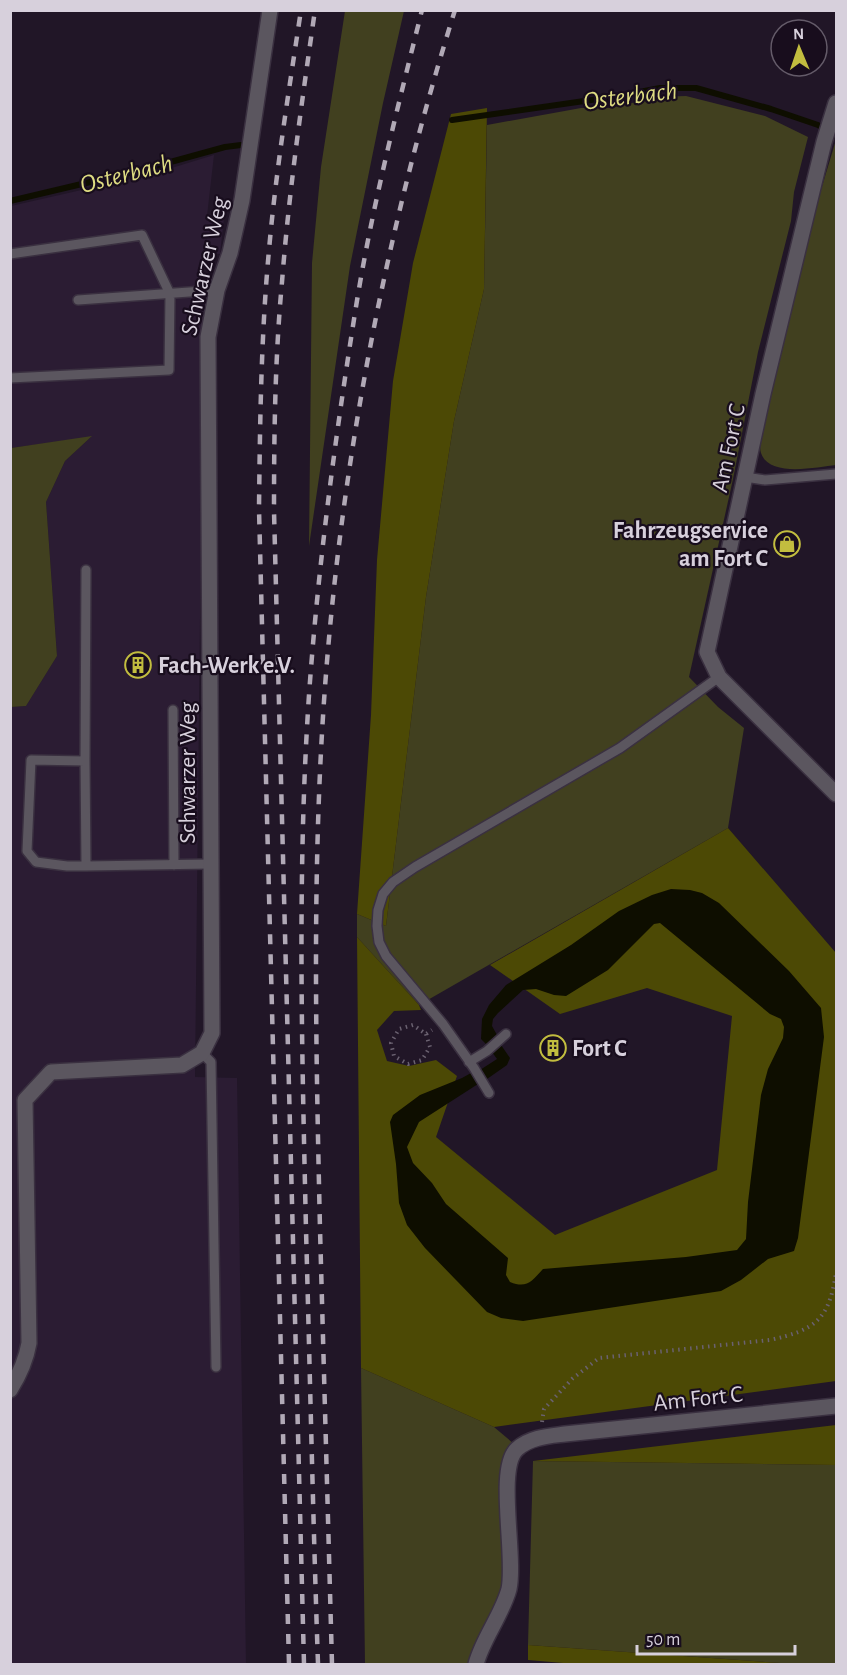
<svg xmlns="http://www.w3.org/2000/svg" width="847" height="1675" font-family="'Alegreya Sans',sans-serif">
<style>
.built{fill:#2b1c33}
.green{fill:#41401f}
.forest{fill:#4c4905}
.water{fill:#0e0e00}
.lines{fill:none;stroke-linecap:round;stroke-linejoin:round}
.stream{stroke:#0e0e00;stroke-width:6}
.lane-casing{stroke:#3a3040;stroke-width:12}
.street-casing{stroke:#3a3040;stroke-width:18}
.path{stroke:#6a6170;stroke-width:4;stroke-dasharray:1.5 4.5;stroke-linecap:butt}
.lane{stroke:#5b565f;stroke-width:9}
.street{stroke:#5b565f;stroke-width:15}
.rail{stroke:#b1a9b6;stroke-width:4.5;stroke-dasharray:10 10;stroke-linecap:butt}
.labels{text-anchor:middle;stroke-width:4.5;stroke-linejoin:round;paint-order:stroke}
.street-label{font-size:24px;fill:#d7d0dc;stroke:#180d1d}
.poi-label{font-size:24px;font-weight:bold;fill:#d7d0dc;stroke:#180d1d;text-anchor:start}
.water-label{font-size:26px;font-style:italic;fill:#dedc82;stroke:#180d1d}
</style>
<rect width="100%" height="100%" fill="#211627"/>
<!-- built -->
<path class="built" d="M214,155L207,216L224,218L220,254L204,253L195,1077L237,1078L246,1664H11V707L26,706L57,656L46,502L65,461L91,437L11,448V206L152,174Z"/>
<!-- green -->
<path class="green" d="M345,11H404L383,103L350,266L309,546L312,263L321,167Z
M686,96L765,116L808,137L794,192L791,221L758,352L733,479L689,677L718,707L744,728L728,828L419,1005L357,937V914L386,926L426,597L454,421L484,289L487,125L581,108H611L657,97Z
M836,140V465C817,467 769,478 761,453C759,447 761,440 762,434L784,337L820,193Z
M92,436L65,461L46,502L57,656L26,706L11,707V448Z
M361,1368L494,1427L514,1444L503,1458L504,1591L471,1664H365Z
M533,1461L836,1465V1664H795L528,1645Z"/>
<!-- forest -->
<path class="forest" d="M487,108L484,289L454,421L426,597L386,926L357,914L371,715L377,560L393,381L413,263L451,114Z
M728,828L836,953V1381L494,1427L361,1368L357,937L419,1005L421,1010L394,1011L377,1030L387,1061L409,1066L436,1060L457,1076L436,1137L555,1235L717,1170L732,1016L647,988L560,1014L490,965Z
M836,1425V1465L533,1461Z
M528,1645L795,1664H575L528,1660Z"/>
<!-- water -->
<path class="water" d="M671,889L690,890L702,893L719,903L789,971L821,1008L824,1037L798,1238L794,1251L768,1259L741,1280L721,1291L523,1321L501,1318L487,1312L425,1248L407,1225L399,1203L396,1164L390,1122L393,1115L420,1095L462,1078L471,1073L478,1084L419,1122L407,1147L413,1163L432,1183L446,1204L508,1258L506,1275L510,1282C527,1289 532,1281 543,1269L686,1257L737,1250L746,1239L748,1202L761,1095L768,1069L783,1038L784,1027L781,1019L770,1014L660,923L654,924L608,970L566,996L554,995L536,989L523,990L498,1013L493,1019L492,1026L497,1035L487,1045L481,1039L482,1019L489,1005L506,985L571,945L619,911L652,895Z
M501,1045L510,1058L507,1065L487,1079L480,1070L497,1059L492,1052Z"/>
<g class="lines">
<!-- stream -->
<path class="stream" d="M452,120L619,96L660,88H696L771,109L818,125L836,136
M10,201L145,169L225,147L241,145"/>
<!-- lane casing -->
<g class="lane-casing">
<path id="lane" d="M10,254L142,235L170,294L169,370L10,378
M78,300L217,290
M745,477L765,480L836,474
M173,710L174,865
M85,761L86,570
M86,866L85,761L31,760L27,851L36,862L67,866H86L210,864
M202,1053L211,1062L216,1367
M469,1062L487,1051L506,1034
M489,1093L474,1068L443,1024L386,956L379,942L377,926L378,910L383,894L393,882L415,867L620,748L719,677"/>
</g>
<!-- street casing -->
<g class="street-casing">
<path id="street" d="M836,103L824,142L763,394L707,652L719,677L836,794
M10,1390C20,1374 26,1361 29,1343L25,1100L51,1072L182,1065L202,1053L212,1033L208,337L217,290L230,253L242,200L270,10
M476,1664C483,1638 502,1615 509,1589C516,1556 496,1468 517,1449C530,1437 549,1436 565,1434L836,1406"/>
</g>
<!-- path -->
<path class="path" d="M426,1034L430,1047L422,1060L408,1064L394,1056L391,1043L399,1029L413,1025L426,1034L432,1030
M542,1422L544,1409L572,1379L599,1358L770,1340C815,1330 829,1320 836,1273"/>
<!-- lane -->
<use href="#lane" class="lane"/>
<!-- street -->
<use href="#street" class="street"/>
<!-- rail -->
<path class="rail" d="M289,1664L259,509C260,422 261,336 269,250C276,170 289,90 301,10
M304,1664L274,511C274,434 275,358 282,282C289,191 302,101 315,10
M318,1664C313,1520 310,1375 306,1230C302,1051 297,873 309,695C318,567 335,439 355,313C371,211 397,110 422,10
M332,1664C328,1519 324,1374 320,1229C316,1053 312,877 324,701C340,468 385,233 455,10"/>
</g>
<!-- icons -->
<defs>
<g id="shop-ring" transform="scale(1.35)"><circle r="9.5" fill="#180d1d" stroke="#c2bd3f" stroke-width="1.5"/><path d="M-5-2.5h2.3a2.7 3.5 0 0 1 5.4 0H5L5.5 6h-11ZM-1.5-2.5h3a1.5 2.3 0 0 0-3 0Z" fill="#c2bd3f"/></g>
<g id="building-ring" transform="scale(1.35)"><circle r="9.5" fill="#180d1d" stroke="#c2bd3f" stroke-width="1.5"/><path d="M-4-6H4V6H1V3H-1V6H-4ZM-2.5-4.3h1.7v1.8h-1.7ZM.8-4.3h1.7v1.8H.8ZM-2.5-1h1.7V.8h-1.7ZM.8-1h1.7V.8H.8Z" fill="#c2bd3f"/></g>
</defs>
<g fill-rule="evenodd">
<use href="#shop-ring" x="787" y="544"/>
<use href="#building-ring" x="138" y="665"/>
<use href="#building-ring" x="553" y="1048"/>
</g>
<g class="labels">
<!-- street labels -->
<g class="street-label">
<text transform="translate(204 266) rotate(-77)" y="8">Schwarzer Weg</text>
<text transform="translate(728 448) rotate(-78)" y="8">Am Fort C</text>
<text transform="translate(187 773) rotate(-90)" y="8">Schwarzer Weg</text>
<text transform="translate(698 1398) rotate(-6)" y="8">Am Fort C</text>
</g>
<!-- poi labels -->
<g class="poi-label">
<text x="768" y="538" text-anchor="end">Fahrzeugservice<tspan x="768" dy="28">am Fort C</tspan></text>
<text x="158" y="673">Fach-Werk e.V.</text>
<text x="572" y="1056">Fort C</text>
</g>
<!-- water labels -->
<g class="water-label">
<text transform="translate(630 95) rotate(-7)" y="9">Osterbach</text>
<text transform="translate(126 173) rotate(-14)" y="9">Osterbach</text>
</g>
</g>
<!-- border -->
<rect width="847" height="1675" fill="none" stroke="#d7d0dc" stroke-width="24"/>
<!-- north arrow -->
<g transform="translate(799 48) rotate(358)"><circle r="28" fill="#180d1d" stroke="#645b69" stroke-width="1.5"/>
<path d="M0-4.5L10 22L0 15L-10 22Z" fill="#c2bd3f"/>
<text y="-9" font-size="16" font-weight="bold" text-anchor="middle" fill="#d7d0dc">N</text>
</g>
<!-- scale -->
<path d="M637 1645v9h158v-9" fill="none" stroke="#d7d0dc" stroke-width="3"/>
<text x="646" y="1645" font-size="18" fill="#d7d0dc" stroke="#180d1d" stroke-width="4.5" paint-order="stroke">50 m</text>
</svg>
